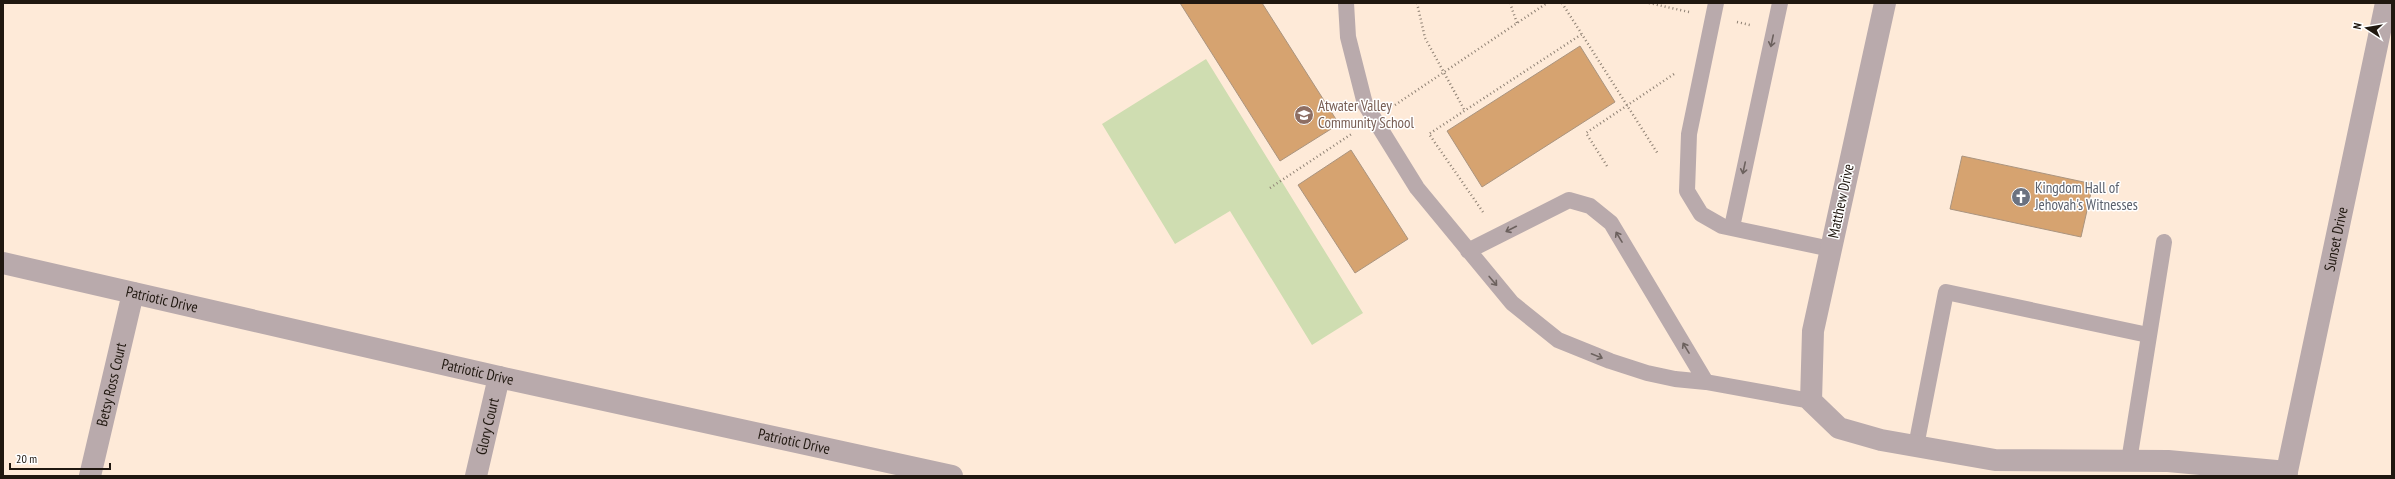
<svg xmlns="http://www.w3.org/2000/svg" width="2395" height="479" font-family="'PT Sans Narrow',sans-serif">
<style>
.green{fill:#cfddb1}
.building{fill:#d6a370;stroke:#aa947f}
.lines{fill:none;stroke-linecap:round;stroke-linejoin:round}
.path{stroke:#8e8073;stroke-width:2.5;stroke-dasharray:1 3;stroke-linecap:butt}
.lane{stroke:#b9aaac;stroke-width:16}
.street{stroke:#b9aaac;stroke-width:22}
.oneway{stroke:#6c615e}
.labels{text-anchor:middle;stroke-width:3;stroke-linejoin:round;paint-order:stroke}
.education-label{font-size:15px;fill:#785e54;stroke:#fff;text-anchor:start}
.worship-label{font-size:15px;fill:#5b616d;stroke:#fff;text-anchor:start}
.street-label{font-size:15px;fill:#201810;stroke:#fff}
</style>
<rect width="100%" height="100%" fill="#feead8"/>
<!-- green -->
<path class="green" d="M1206,59L1363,313L1312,345L1230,211L1175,244L1102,124Z"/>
<!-- building -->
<path class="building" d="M1180,3H1262L1339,124L1280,161Z
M1580,46L1615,102L1482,187L1447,131Z
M1351,150L1408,239L1355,273L1298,185Z
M1962,156L2093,184L2081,237L1950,209Z"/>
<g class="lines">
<!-- path -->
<path class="path" d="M1417,3L1425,38L1465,111
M1510,3L1517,23
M1562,3L1658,154
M1649,3L1689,12
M1737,22L1750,25
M1395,105L1547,3
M1607,166L1586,133L1674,74
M1270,188L1353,133
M1483,212L1429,134L1582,34"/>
<!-- lane -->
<path class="lane" d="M1346,3L1348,37L1365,104L1417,188L1512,303L1558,340L1610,361L1647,373L1675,379L1706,382L1811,401
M1716,3L1689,134L1687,191L1701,214L1722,226L1831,249
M1732,227L1780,3
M1468,251L1569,200L1590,206L1611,223L1706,382
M1916,446L1946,292L2148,335
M2129,461L2164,242"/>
<!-- street -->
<g class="street">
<path d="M1885,3L1813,331L1811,401L1839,428L1881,440L1995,460L2168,461L2287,472"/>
<path id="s1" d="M3,263L499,377L952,476"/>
<path id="s2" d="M90,476L133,293"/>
<path id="s3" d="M476,476L499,377"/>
<path id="s4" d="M2286,476L2386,3"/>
</g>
</g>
<!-- one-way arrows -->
<defs><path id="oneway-shaft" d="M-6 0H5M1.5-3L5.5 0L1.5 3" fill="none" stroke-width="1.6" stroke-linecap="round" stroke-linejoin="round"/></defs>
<g class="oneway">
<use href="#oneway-shaft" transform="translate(1772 41) rotate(102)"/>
<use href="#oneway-shaft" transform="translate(1744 168) rotate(102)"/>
<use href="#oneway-shaft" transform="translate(1511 229) rotate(153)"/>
<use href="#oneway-shaft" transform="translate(1619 237) rotate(-121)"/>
<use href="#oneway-shaft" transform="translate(1493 281) rotate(50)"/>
<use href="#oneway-shaft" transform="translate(1686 348) rotate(-121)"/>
<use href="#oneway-shaft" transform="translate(1597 356) rotate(22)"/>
</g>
<!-- icons -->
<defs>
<g id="school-disc" transform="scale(1)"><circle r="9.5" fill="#8d6e63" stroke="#fff"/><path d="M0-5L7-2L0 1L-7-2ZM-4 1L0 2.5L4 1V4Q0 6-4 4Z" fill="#fff"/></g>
<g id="church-disc" transform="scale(1)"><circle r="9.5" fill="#6b7280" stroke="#fff"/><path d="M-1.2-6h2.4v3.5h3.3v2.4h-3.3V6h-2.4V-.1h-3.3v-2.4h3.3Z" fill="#fff"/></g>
</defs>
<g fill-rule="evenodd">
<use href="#school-disc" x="1304" y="115"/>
<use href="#church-disc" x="2021" y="197"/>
</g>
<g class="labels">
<!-- education labels -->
<g class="education-label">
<text x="1318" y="111">Atwater Valley<tspan x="1318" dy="17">Community School</tspan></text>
</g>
<!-- worship labels -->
<g class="worship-label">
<text x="2035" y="193">Kingdom Hall of<tspan x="2035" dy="17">Jehovah's Witnesses</tspan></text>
</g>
<!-- street labels -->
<g class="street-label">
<text transform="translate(1841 201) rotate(-78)" y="5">Matthew Drive</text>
<text dy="5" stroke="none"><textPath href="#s4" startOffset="242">Sunset Drive</textPath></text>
<text dy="5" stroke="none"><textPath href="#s1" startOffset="163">Patriotic Drive</textPath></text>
<text dy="5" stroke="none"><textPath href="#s1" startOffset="487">Patriotic Drive</textPath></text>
<text dy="5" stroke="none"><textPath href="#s2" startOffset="94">Betsy Ross Court</textPath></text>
<text dy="5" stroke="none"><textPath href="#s3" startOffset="51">Glory Court</textPath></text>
<text dy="5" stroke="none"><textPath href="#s1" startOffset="811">Patriotic Drive</textPath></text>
</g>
</g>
<!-- border -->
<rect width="2395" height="479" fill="none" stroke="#201810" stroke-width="8"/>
<!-- north arrow -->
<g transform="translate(2367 28) rotate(282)" stroke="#ffffff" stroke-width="3" paint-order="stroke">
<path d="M0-3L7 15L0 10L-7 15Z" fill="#201810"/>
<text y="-6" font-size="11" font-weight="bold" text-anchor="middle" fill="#201810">N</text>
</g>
<!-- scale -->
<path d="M10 463v6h100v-6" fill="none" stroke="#201810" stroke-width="2"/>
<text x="16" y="463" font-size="12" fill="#201810" stroke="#ffffff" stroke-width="3" paint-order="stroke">20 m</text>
</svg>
